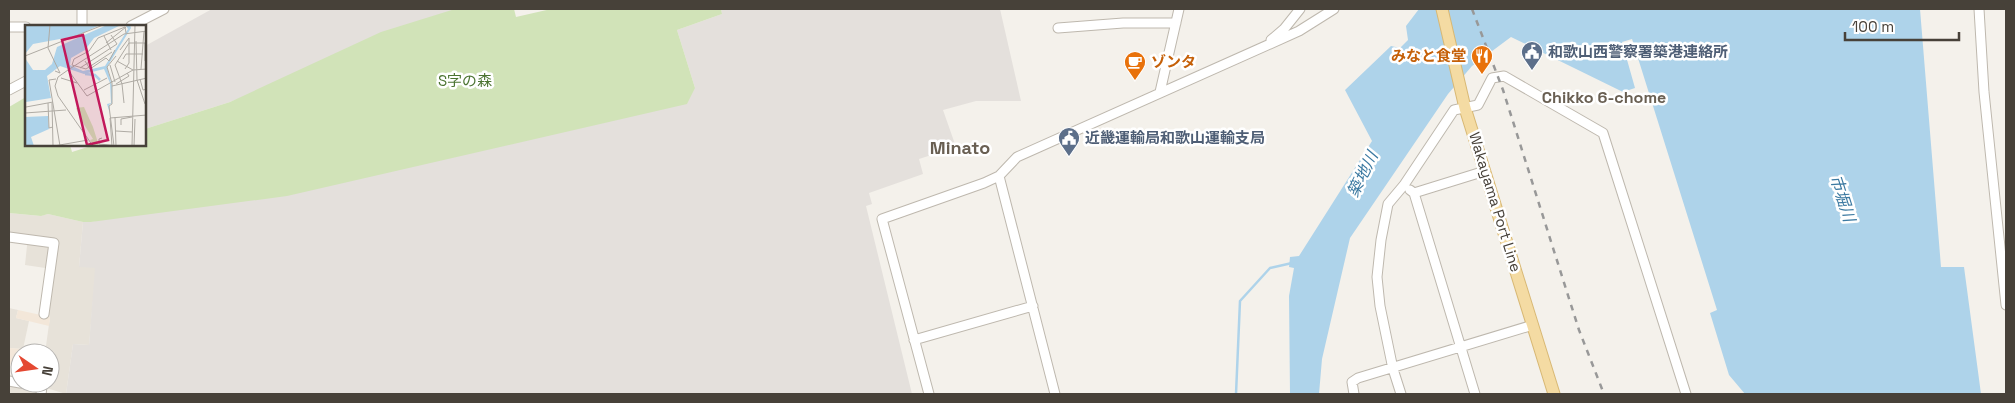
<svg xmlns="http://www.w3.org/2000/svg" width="2015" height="403" font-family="'Space Grotesk','Noto Sans JP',sans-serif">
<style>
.residential{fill:#e7e2d9}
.commercial{fill:#f3e7d9}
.industrial{fill:#e4e0dc}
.green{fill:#d1e3b8}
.water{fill:#aed3ea}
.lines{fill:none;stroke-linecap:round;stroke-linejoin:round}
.stream{stroke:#aed3ea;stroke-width:2.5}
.minor-casing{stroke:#beb8ae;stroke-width:11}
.major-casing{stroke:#d8b874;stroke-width:13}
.minor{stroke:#fff;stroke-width:9}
.major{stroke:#f4dba3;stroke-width:11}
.rail{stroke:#989898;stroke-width:2.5;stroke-dasharray:6 6;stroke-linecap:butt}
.labels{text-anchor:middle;stroke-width:5;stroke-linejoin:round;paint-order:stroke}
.service-label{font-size:15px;font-weight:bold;fill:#4e5e75;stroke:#fff;text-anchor:start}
.food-label{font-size:15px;font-weight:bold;fill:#c56008;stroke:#fff;text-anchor:end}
.park-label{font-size:15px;fill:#4c7432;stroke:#fff}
.street-label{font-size:15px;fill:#474139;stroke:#fff}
.neighbourhood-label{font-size:16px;font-weight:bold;fill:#695f52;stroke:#fff}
.water-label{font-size:16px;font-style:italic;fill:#3b79a1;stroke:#fff}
.quarter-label{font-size:18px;font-weight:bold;fill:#695f52;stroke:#fff}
.inset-river{fill:none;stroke:#aed3ea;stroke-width:2.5}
.inset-road{fill:none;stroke:#afaba4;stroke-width:1}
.view{fill:#c2185b;fill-opacity:0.15;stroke:#c2185b;stroke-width:2.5}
.inset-edge{fill:none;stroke:#474139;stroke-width:2.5}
</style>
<rect width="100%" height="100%" fill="#f4f1eb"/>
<!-- residential -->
<path class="residential" d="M9,213L40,216L48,214L83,222L79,267H96L89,345L73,344L66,394L43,387L44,383H50V353H45L50,317L46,316L52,269L25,265L28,236L9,234Z
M9,308L18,310L16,318L29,321L23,349L9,348Z
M9,383L39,389L38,394H9Z"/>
<!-- commercial -->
<path class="commercial" d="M18,310L50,317L49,326L16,318Z
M9,348L23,349L37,353H20V367L9,364Z"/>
<!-- industrial -->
<path class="industrial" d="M212,9H467L230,102L145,129V46Z
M721,9H1000L1021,101H976L943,110L956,147L919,159L923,174L869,193L872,204L866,206L912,394H66L73,344L89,345L95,268L79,267L83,222H91L695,88L677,30L722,14Z"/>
<!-- green -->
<path class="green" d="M455,9H514L516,17L551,9H721L722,14L677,30L695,88L687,104L287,196L91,222H83L48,214L41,216L9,213V107L26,97V145H70L72,152L94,145H145V129L230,102L381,32Z"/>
<!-- water -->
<path class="water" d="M1419,9H1920L1941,267H1964L1981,394H1745L1729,375L1710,313L1717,310L1632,39L1622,42L1635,88L1623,92L1511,37L1472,66L1448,94L1350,238L1322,359L1319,394H1290L1289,296L1294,268L1289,267L1290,257L1299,256L1372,141L1345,90L1391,46L1400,48L1408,40L1406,26Z"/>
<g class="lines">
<!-- stream -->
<path class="stream" d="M1236,394L1240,301L1270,268L1292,263"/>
<!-- minor casing -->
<g class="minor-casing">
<path id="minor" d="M1979,9L1984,92L2006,305
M82,26V9
M131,26L164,9
M9,27H26
M1058,28L1123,23H1176
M1271,40L1284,29L1300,9
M9,90L26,81
M1160,92L1179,9
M999,176L1055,394
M1410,190L1414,193L1485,171
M1414,193L1475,394
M9,237L54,243L44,314
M914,340L1033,306
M9,381L20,383
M22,383L42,387L41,394
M929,394L882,219L984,183L999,176L1017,157L1299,31L1334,9
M1354,394L1352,382L1358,378L1533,325
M1401,394L1393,369L1380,306L1377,277L1381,240L1388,204L1404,185L1454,110L1478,105L1492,78L1504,76L1603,133L1686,394"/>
</g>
<!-- major casing -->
<g class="major-casing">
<path id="major" d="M1442,9L1465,108L1554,394"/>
</g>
<!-- minor -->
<use href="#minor" class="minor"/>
<!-- major -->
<use href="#major" class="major"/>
<!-- rail -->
<path class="rail" d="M1472,9L1503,90L1579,330L1604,394"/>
</g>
<!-- icons -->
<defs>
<g id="civic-pin" transform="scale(1.125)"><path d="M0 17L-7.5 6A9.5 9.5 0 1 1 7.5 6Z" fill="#5c6f8a" stroke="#fff"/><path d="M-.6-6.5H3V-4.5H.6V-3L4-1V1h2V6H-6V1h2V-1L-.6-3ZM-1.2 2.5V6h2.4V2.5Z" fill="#fff"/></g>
<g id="restaurant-pin" transform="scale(1.125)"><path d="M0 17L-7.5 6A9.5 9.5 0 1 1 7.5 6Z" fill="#e8710a" stroke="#fff"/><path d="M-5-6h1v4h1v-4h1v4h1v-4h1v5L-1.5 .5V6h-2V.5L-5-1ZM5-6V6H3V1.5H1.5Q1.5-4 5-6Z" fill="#fff"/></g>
<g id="cafe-pin" transform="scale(1.125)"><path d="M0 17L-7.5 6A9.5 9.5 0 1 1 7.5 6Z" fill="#e8710a" stroke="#fff"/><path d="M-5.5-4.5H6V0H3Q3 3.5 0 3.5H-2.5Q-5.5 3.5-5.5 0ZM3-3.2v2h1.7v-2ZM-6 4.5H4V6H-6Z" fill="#fff"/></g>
</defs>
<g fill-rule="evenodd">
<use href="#civic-pin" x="1532" y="52"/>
<use href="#restaurant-pin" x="1482" y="56"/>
<use href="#cafe-pin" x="1135" y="62"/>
<use href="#civic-pin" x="1069" y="138"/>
</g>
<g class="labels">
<!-- service labels -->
<g class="service-label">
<text x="1548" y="57">和歌山西警察署築港連絡所</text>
<text x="1085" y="143">近畿運輸局和歌山運輸支局</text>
</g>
<!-- food labels -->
<g class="food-label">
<text x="1466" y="61">みなと食堂</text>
<text x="1151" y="67" text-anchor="start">ゾンタ</text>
</g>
<!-- park labels -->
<g class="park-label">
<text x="465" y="86">S字の森</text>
</g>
<!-- street labels -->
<g class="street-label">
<text transform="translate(1495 202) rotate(73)" y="5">Wakayama Port Line</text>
</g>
<!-- neighbourhood labels -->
<g class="neighbourhood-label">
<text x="1604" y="103">Chikko 6-chome</text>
</g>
<!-- water labels -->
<g class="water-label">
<text transform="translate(1362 174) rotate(-64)" y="6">築地川</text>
<text transform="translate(1843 198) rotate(72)" y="6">市堀川</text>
</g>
<!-- quarter labels -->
<g class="quarter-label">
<text x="960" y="154">Minato</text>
</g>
</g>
<!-- overview -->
<g transform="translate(25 25)">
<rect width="121" height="121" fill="#f4f1eb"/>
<path d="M59,82L68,102L74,121H69L65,115L68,114L55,93L51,83Z" fill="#d1e3b8"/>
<path d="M0,0H75L51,11L8,19L0,29ZM82,0H105L106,3L82,42L87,61V78L84,80L85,89L82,79L86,78L85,58L79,44L59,49L35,41L22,51L26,73L1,77L0,81V33L8,45H20L27,39L32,22ZM94,1H101L103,4L80,41L58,46L45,40L46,33L60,25L69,13ZM23,91L24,104L6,112L9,121H0V92Z" fill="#aed3ea" fill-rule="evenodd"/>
<path class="inset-river" d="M60,49L70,50L75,55M0,62L22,54"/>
<path class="inset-road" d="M79,11L86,25M111,16L112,55L120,79M81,18L101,2M104,18H120M23,23L35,48L30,46M23,23L25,0M95,25L104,13M87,27L61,44L47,40L49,34L64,26L73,13L100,2L101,8M0,31L78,0M98,34L101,29H118M60,36L65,44L81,33L84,36L90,25M92,36L108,45M120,36V18M85,40L90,57M55,43L92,19L86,10M100,44L104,38V13M116,44L119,6M43,45L99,9L122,6M36,53L52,58M31,54L24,55L35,121M115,54L118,65L122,64M87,58V79L84,81L89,121M87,58L82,42L91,31M91,59L104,51L102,48M87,61L122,53M59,65L82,53M23,78L24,103L28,102M27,78L28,121M99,78L97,59L90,40L104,18M1,82L28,77M0,88L41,85M90,92L91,121M85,93L122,90M85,93L87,121M96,100V94L107,92M91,106L107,107M77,113L74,114V119L94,121M29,121L63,115M68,121L33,71L30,61L33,52L43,45L62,71L108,45L122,44M107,121L110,0M109,121L110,94"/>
<path class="view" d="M58,10L83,115L62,120L37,15Z"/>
<rect width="121" height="121" class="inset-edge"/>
</g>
<!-- border -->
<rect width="2015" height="403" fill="none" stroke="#474139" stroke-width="20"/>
<!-- north arrow -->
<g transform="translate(35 368) rotate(103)"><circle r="24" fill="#ffffff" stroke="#b5b3b0"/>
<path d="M0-4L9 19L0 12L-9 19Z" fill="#e44832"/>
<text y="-8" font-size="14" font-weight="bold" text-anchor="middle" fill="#474139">N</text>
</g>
<!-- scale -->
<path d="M1845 32v8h114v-8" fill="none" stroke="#474139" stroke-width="2.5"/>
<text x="1852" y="32" font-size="15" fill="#474139" stroke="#ffffff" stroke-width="4" paint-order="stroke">100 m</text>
</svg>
